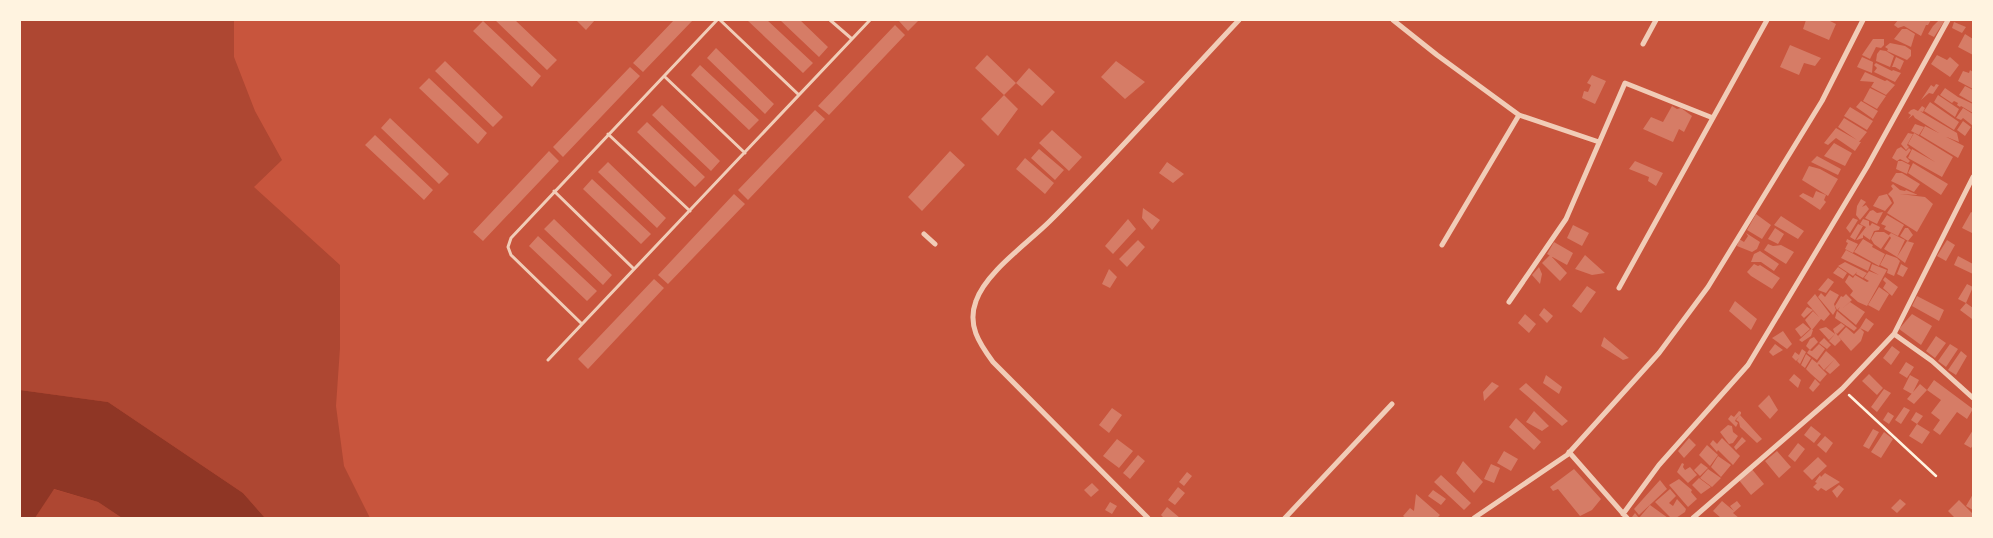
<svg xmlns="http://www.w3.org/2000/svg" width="1993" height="538" font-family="'Archivo Narrow',sans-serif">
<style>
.green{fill:#ae4732}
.water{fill:#8f3625}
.building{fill:#d67c66}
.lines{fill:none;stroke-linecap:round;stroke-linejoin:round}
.path{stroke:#fff3e0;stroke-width:2.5}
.service{stroke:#f1ccb7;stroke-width:3}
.minor{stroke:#f1ccb7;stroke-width:5}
</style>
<rect width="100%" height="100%" fill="#c8553d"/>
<!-- green -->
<path class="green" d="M20,20H234V57L255,111L282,160L254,187L340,265V348L336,406L344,466L370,518H265L243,493L108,402L20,390Z
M53,489L98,502L122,518H35Z"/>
<!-- water -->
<path class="water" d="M20,390L108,402L243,493L265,518H122L98,502L54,489L35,518H20Z"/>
<!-- building -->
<path class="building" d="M495,20H515L557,60L547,70Z
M576,20H595L586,30Z
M674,20H693L643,72L633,63Z
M747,20H767L813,63L803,73Z
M780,20H800L828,47L819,57Z
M900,20H919L908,31L899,21Z
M1806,20H1828L1836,24L1829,40L1803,29Z
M1898,20L1914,21L1931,20L1928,25H1926L1921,36L1904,26L1898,28L1894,25Z
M1939,20H1945L1934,37L1928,34L1933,26Z
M483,21L541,76L532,87L473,31Z
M1954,22L1966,27L1962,33L1952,28Z
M895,25L905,35L829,115L818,106Z
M1902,29H1907L1915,34L1911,47L1894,39Z
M1965,34L1973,39V55L1958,47Z
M1873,39H1884V45L1881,48L1876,47L1870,59L1862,55Z
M1890,43L1905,46L1911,50V56L1907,60L1887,51L1888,49L1885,47Z
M1790,45L1821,58L1815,66L1804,63L1799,75L1780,67Z
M716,48L774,104L765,114L707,58Z
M1880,50L1886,51L1894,56L1890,67L1876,61L1877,54Z
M987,55L1016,83L1004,95L975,68Z
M1937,55L1947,60L1950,57L1959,65L1950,77L1931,64Z
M1862,57L1873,62L1872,73L1857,67Z
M1896,57L1904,61L1900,70L1895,67H1892Z
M445,61L503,117L493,127L435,71Z
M1116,61L1145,82L1125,99L1101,77Z
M1876,63L1892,71L1893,70L1901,73L1895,82L1874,72L1877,68L1874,65Z
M700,65L759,120L749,130L691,75Z
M630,67L640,76L563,157L553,147Z
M1029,68L1055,92L1042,106L1016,83Z
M1970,70L1973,72V89L1958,81L1963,71L1969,73Z
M1865,72L1885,81L1887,80L1895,85L1886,95L1871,87L1874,82L1860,81Z
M1592,75L1606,81L1595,104L1582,98L1584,91L1588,92L1591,85L1587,83Z
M429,78L487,133L478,144L419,88Z
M1936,84L1939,85L1933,94L1929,93L1921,100L1931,85L1934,87Z
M1965,86L1973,90V103L1959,95Z
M1870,88L1886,96L1877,109L1863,101Z
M1945,88L1958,97L1973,104V113L1961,106L1960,107L1957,105L1958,103L1954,101L1952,103L1940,95Z
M1004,95L1018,109L998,136L981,119Z
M1938,95L1959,109L1955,117L1934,102Z
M1861,101L1878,111L1873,119L1856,107Z
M1930,102L1959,122L1954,130L1924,111Z
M662,105L720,161L711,171L652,115Z
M1672,106L1677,109L1681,108L1692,116L1684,132L1679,129L1673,142L1643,129L1651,117L1663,122Z
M1922,106L1925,108L1923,112L1920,111L1923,113L1957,133L1959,142L1942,135L1915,118L1913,115L1908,119L1911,115L1908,113L1911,110L1914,109L1918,111Z
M1850,107L1873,121L1867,130L1844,116Z
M1963,108L1973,114V126L1963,118L1961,120L1956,118Z
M815,110L825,119L748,200L738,190Z
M390,118L449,174L439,184L381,128Z
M1844,118L1867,132L1859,142H1861L1855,151L1836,138L1828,145L1824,143L1836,128L1857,140L1838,127Z
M1963,121L1971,127L1965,136L1957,130Z
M647,122L705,177L695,187L637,132Z
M1915,124L1924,127L1919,135L1911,131Z
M1925,126L1964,146L1958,158L1920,135Z
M1052,130L1082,157L1069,171L1039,143Z
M1908,133L1913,134L1907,145L1909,147L1906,150L1901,144Z
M1914,133L1953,157L1942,177L1908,158L1912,149L1935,162L1908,144Z
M375,135L433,190L424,200L365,145Z
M1834,143L1852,153L1845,166L1824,156Z
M1901,147L1906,151L1909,148L1911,150L1906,157L1910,161L1908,163L1900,159L1897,161L1892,158L1897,149Z
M1039,149L1064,170L1055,180L1031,158Z
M549,151L559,161L483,241L473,232Z
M950,151L965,165L922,211L908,197Z
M1817,156L1841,169L1838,175L1811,162Z
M1025,158L1054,183L1045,194L1016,169Z
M1635,161L1663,173L1656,186L1648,181L1649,177L1629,169Z
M1898,161H1902L1910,165L1907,174L1896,169Z
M608,162L666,218L657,228L598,172Z
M1167,162L1184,174L1173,183L1159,173Z
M1913,163L1948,184L1941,195L1908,173Z
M1809,166L1820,169L1838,179L1828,196L1802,180Z
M1896,173H1902L1920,184L1914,192L1891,181Z
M592,179L651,234L641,244L583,189Z
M1893,184L1900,190L1905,191L1906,190L1918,195L1900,194L1925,197L1933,204L1917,232L1887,213L1894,203L1892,198L1888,194L1893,189L1891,186Z
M1816,191L1826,195L1824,200L1826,202L1820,210L1799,196L1803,193L1813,198Z
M734,194L745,204L668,284L658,275Z
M1887,194L1892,203L1885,211L1873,206L1879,196Z
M1861,199L1866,202L1862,207L1866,205L1869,209L1860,220L1856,215L1857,206Z
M1143,208L1160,220L1152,230L1142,218Z
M1873,210L1877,213L1883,212L1877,224L1865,218L1870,211Z
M1971,212L1973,213L1972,233L1962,228Z
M1756,214L1771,225L1762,239L1747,230Z
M1887,215L1904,225L1898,236L1884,229L1886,226L1881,224Z
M1781,216L1804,231L1798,239L1774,225Z
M1853,218L1858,220L1850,233L1846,228Z
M554,219L612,275L603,285L544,229Z
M1128,219L1136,229L1113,254L1105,246Z
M1863,219L1869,221V225L1870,226L1872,223L1880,227L1879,230L1874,231L1870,240L1863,235V238L1856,240L1866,227L1860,224Z
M1858,224L1863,226L1855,240L1850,237Z
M1573,225L1589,233L1582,246L1567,238Z
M1775,228L1784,234L1778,244L1768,239Z
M1905,228H1908L1913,235L1908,241L1900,236Z
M1875,232H1884L1890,236L1881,249L1874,244L1871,239Z
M1746,233L1760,242L1757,249L1752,252L1737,246L1739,239L1744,242L1748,236Z
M1891,233L1905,240L1897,257L1884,249L1891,238L1889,235Z
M538,236L597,291L587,301L529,246Z
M1847,239L1858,244L1853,253L1845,249L1848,243L1846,242Z
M1863,239L1873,245L1872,247L1885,254L1879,266L1854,252Z
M1138,240L1145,247L1127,267L1119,259Z
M1947,240L1955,245L1946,261L1937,256Z
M1907,241L1914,243L1905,263L1897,257Z
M1554,242L1573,253L1567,265L1547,254Z
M1768,244L1773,246L1781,245L1794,252L1786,264L1764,250Z
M1846,250L1871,263L1868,271L1841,258Z
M1760,251L1779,264L1774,271L1761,262H1751L1754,254Z
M1886,254L1897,258L1900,261L1894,276L1887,273L1888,269L1880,265Z
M1550,255L1567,273L1560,281L1542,263Z
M1585,255L1605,273L1592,275L1575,269Z
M1958,256L1973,264V274L1954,265Z
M1845,262L1867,273L1863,278L1856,274L1857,272L1853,276L1838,266Z
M1754,264L1758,266L1760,265L1780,278L1772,289L1751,276L1747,272Z
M1872,264L1887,270L1867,306L1858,302L1850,295L1853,291L1845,282L1849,275L1853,278L1855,275L1867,282L1869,281L1864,278L1869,271L1879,275L1870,270Z
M1901,264L1908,268L1903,277L1897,274Z
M1539,267L1542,274L1540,284L1532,275Z
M1838,267L1847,273L1843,279L1833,273Z
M1109,269L1117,277L1110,288L1102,284Z
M1885,277L1898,287L1892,296L1883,288L1886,283L1883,280Z
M1828,278L1834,282L1826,293L1818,290Z
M654,279L664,288L588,369L578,359Z
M1967,284L1973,287L1966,303L1973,308L1972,319L1960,310L1966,303L1958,299Z
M1587,286L1596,292L1581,313L1572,306Z
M1879,287L1889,294L1879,311L1868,305Z
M1830,290L1839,295L1834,304L1836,310L1833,315L1818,297L1821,293L1825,297Z
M1815,294L1830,314L1824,321L1821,319L1812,330L1805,320L1813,311L1819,317L1807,303Z
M1846,294L1852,300L1843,308L1850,302L1865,312L1856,325L1838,310L1840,307L1837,310L1835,306L1841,296L1843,297Z
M1917,296L1944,310L1939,321L1912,306Z
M1735,301L1757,319L1751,330L1729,311Z
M1807,307L1813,310L1804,318L1801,315Z
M1544,308L1553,316L1547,323L1539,315Z
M1837,311L1857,328L1854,331L1835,318Z
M1525,314L1536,324L1529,333L1518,323Z
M1912,314L1932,326L1921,345L1899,329Z
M1866,318L1874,324L1868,332L1860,328Z
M1803,323L1810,329L1801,337L1795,329Z
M1841,323L1845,326L1837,334L1835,332L1841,340L1835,346L1829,341L1835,334L1829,340L1819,329L1826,327L1835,334L1833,329Z
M1846,327L1854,334L1860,328L1864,332L1861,341L1851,351L1838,336Z
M1811,329L1813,330L1811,336L1802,342L1799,340Z
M1783,331L1792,344L1787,349L1772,338Z
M1936,336L1946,343L1935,358L1926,351Z
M1604,337L1629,358L1623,360L1601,346Z
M1814,337L1818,342L1810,350L1806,346L1810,339Z
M1824,338L1831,345L1827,349L1819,343Z
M1775,344L1783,350L1773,356L1769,352Z
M1819,344L1825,349L1817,360L1807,353L1809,350L1812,351Z
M1950,344L1958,349L1946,367L1938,361Z
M1892,346L1900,352L1891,365L1883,358Z
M1802,349L1806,352L1800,364L1797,361L1799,358L1796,361L1792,357L1795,352L1799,355Z
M1826,351L1835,359L1824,370L1819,364L1818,365L1827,374L1820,382L1811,374L1815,370L1811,374L1806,369L1812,359L1817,363Z
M1961,351L1967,356L1956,375L1948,370Z
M1806,354L1811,358L1805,368L1801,365Z
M1835,359L1840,365L1830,374L1825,370Z
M1906,362L1914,367L1907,378L1899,373Z
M1794,374L1801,380L1798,388L1789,380Z
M1869,374L1883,388L1877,395L1862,381Z
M1546,375L1562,387L1559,394L1543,383Z
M1910,375L1919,380L1912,394L1903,389Z
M1815,379L1820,384L1813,392L1809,388Z
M1934,380L1973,409L1967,419L1957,412L1940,435L1933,430L1940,420L1931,413L1941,400L1927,390Z
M1492,382L1499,386L1484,401L1483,392Z
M1526,383L1568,421L1562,426L1519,389Z
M1920,384L1927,390L1914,404L1907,399Z
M1884,389L1891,393L1877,412L1871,407Z
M1769,395L1778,410L1770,419L1758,406Z
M1904,407L1910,410L1901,424L1895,420Z
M1112,408L1122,415L1109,433L1099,425Z
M1534,411L1549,426L1542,431L1526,422Z
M1739,411L1741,412V414L1736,419L1735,421L1738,423L1736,427L1728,419L1731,415L1734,417Z
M1888,412L1894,416L1889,424L1883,420Z
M1916,412L1923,416L1917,424L1911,420Z
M1740,415L1762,439L1757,443L1740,427L1739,422L1736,420Z
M1516,418L1541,442L1534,450L1509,427Z
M1917,424L1930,432L1922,444L1909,436Z
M1728,425L1732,426L1733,432L1738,436L1733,443L1729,444L1720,432Z
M1811,426L1821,434L1814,443L1804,435Z
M1873,429L1879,432L1869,449L1863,446Z
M1973,430V445L1971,448L1964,444Z
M1884,432L1893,439L1881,458L1871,452Z
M1825,436L1833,443L1826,453L1817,445Z
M1742,437L1746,441L1736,450L1734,447Z
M1689,438L1696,445L1684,458L1678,451Z
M1722,438L1740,456L1733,465L1718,450L1717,452L1710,444L1713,440L1717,444Z
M1117,439L1133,451L1119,468L1103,456Z
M1798,443L1805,449L1795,462L1788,456Z
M1707,445L1718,455L1710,466L1699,455Z
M1504,451L1518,459L1511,471L1497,463Z
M1777,451L1791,467L1779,478L1765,461Z
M1138,455L1145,461L1130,479L1123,473Z
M1718,456L1731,465L1721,477L1711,467Z
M1818,457L1827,466L1812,480L1803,471Z
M1463,461L1483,482L1474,493L1456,473Z
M1682,463L1684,464L1683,467L1685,470L1690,467L1697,475L1688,483L1677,472Z
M1701,463L1708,468L1700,476L1694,470Z
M1491,464L1500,468L1494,483L1484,479Z
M1751,468L1764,484L1751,495L1738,479Z
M1574,469L1601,499L1592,510L1580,516L1558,489L1553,491L1550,487Z
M1708,469L1721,478L1712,487L1700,478Z
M1187,472L1192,476L1184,486L1179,482Z
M1825,473L1840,482L1826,491L1821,488L1818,491L1813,487L1817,483L1815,482L1820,475L1821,477Z
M1441,475L1471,503L1464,510L1434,482Z
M1699,478L1711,487L1701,494L1692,485Z
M1679,479L1692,490L1691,492L1697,499L1688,507L1669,485Z
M1660,480L1667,489L1639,515L1634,509Z
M1092,483L1099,490L1091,497L1084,490Z
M1839,485L1844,489L1837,498L1832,491Z
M1178,487L1185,493L1175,505L1168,500Z
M1670,489L1676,496L1669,503L1673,506L1677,499L1686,509L1685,512L1676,518H1671L1655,502Z
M1433,490L1446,499L1441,505L1428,496Z
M1416,494L1440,515L1437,518H1406L1403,516L1410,508L1414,511Z
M1973,494V510L1966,506Z
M1900,499L1906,504L1897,513L1891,508Z
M1959,500L1973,514V518H1955L1948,511Z
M1722,501L1734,511L1730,506L1737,501L1741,506L1733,513L1739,518H1721L1713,511Z
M1110,502L1117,506L1112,514L1105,510Z
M1650,505L1668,518H1633L1632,517L1635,513L1639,518Z
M1167,507L1180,518H1164L1161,515Z"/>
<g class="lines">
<!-- path -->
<path class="path" d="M1849,395L1936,476"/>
<!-- service -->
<path class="service" d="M720,20L799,95
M830,20L852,39
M664,76L745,153
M608,134L690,211
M554,191L634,269
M582,324L511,255L508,247L511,238L717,20
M548,360L870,20"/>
<!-- minor -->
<path class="minor" d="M1393,20L1437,55L1519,115L1599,142
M1643,44L1656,20
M924,234L935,244
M1442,245L1519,115
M1619,288L1767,20
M1509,302L1566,219L1625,83L1713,118
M1894,334L1932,361L1973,398
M1569,452L1627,518
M1623,514L1659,465L1748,365L1867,167L1948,20
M1148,518L993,362C979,343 967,325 976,301C986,272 1028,243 1050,221C1115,156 1176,87 1239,20
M1285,518L1392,404
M1474,518L1567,455L1659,353L1708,287L1822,101L1863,20
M1693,518L1842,389L1894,334L1973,177"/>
</g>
<!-- border -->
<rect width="1993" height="538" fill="none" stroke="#fff3e0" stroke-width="42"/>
</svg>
